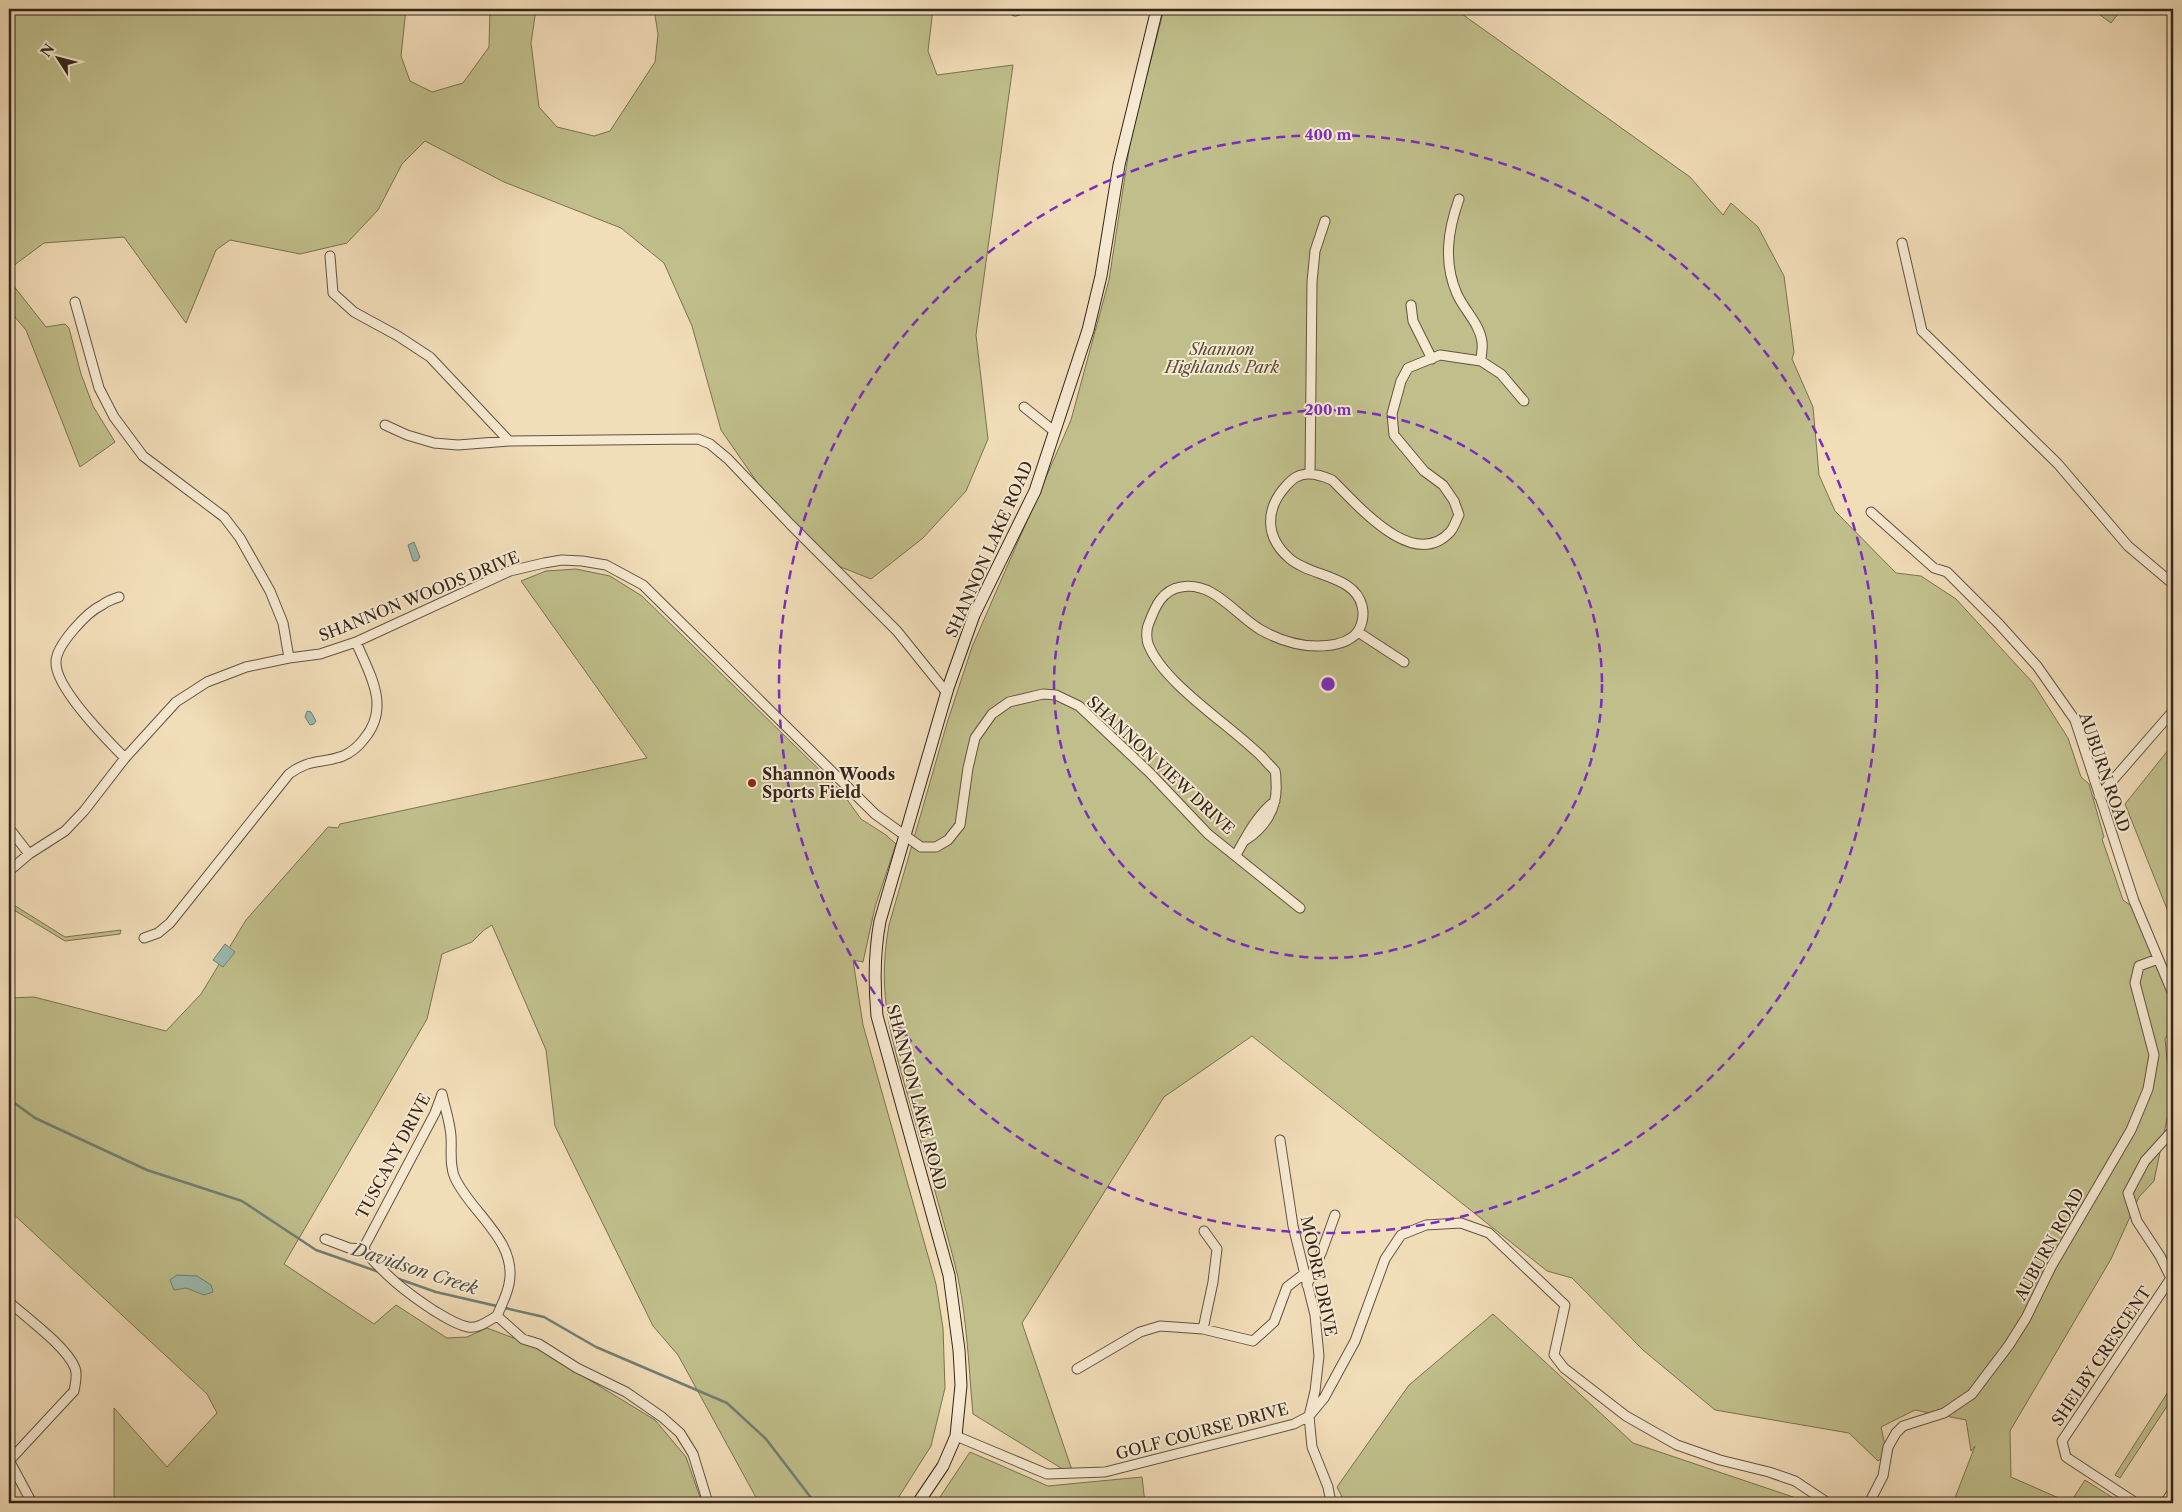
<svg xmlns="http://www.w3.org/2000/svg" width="2182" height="1512" font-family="'Libre Caslon Text',serif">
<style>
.green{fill:#c0bf8b;stroke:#7a7253}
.water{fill:#9bbbb0;stroke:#717f74}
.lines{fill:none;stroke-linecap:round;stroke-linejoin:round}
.stream{stroke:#717f74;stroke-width:2.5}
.minor-casing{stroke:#625342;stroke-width:11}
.secondary-casing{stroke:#33251b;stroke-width:13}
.minor{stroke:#f6e9d1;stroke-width:9}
.secondary{stroke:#f6e9d1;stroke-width:11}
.ring{fill:none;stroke:#7b2cbf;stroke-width:2.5;stroke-dasharray:9 6}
.poi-dot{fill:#8f2418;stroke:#f6e9d1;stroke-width:2}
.labels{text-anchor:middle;stroke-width:4;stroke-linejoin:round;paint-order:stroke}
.park-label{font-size:16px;font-style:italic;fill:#564c37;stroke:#f6e9d1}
.street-label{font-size:16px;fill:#33251b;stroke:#f6e9d1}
.poi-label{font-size:16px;font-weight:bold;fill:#33251b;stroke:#f6e9d1;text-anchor:start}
.water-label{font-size:18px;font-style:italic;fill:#525248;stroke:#f6e9d1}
.centre{fill:#7b2cbf;stroke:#f6e9d1;stroke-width:2.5}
.ring-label{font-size:15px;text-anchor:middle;font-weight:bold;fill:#7b2cbf;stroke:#f6e9d1;stroke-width:4;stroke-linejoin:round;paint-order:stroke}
</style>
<rect width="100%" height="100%" fill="#f1ddb8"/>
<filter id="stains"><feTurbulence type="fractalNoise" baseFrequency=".004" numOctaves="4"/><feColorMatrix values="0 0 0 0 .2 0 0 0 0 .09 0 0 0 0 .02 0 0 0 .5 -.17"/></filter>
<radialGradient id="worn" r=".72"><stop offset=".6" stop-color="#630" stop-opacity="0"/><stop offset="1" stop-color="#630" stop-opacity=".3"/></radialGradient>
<!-- green -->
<path class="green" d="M9,9H406L401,56L410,81L432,92L463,83L489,47L490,9H536L531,43L539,107L557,127L594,136L610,131L655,62L658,34L655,15L652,9H933L928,51L937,75L1013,65L976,335L988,439L966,491L923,538L871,579L818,558L777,511L721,430L692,326L664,263L621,228L504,182L425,141L402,164L378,210L347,243L300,254L230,240L216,250L186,323L124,237L44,243L9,269Z
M1164,9H1455L1690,177L1723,215L1731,203L1758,227L1784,276L1794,352L1792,359L1813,407L1819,475L1835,511L1896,573L1921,576L1956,599L2033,683L2068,738L2081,777L2089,784L2104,837L2102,839L2123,900L2137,910L2152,945L2168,993L2172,1027L2165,1039L2171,1100L2154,1181L2139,1197L2111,1259L2010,1431L2011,1477L2070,1503L2085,1480L2121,1503H1953L1975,1446L1971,1451L1966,1420L1915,1410L1881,1427L1887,1454L1878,1461L1849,1433L1715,1410L1643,1350L1572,1278L1547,1271L1252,1036L1164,1097L1022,1323L1074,1476L973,1414C968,1361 967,1308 953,1257C940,1207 925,1157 911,1107C892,1039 876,997 889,925L947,723L972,647L1071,420L1109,280L1131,137Z
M2092,9H2122L2111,23Z
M9,280L46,327L65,324L69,328L81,374L93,406L115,442L80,467L26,330L9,310Z
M576,569L610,576L642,596L841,791L861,819L886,835L896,844L875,907L863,962L853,960L863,1025L936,1284L943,1328L945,1388L931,1446L895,1503H759L678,1355L653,1326L555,1126L546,1050L492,925L484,930L472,942L442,954L427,1019L284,1264L374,1324L396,1305L447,1338L467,1337L487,1328L532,1345L655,1420L686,1457L702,1503H114V1408L167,1467L217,1413L207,1394L9,1210V998L34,997L166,1031L201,994L246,920L328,827L338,828L340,824L647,758L521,581L546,571Z
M2173,744V924L2125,804Z
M9,902L65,937L121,930L120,934L65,941L9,907Z
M1493,1314L1633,1443L1793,1497L1801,1503H1345L1337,1487L1409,1385Z
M2173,1384V1397L2120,1478L2115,1475Z
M970,1452L1048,1486L1142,1477L1145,1503H936Z"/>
<!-- water -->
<path class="water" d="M414,542L420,557L417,561H413L408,545Z
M307,711L311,712L316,721L314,724L310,725L305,717Z
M225,944L235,952L223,967L213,960Z
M177,1275L197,1276L211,1285L213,1292L204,1295L186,1288L174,1290L170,1280Z"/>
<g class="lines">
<!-- stream -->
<path class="stream" d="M9,1099L35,1118L147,1170L242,1201L316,1250L379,1272
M396,1278L436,1292L544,1317L596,1347L727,1403L766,1439L815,1503"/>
<!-- minor casing -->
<g class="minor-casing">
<path id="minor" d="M1015,11L1023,9
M1459,199C1448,230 1443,262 1457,294C1464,310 1480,324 1482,342C1483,348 1481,355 1481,361
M1902,243L1922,331L2058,464L2128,546L2173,584
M330,256L333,293L354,312L398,336L430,357L509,441
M75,302L99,388L114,417L143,456L224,517L240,538L270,591L283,623L289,658
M1411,305L1413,321L1432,359
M1024,407L1054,431
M385,425L407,435L434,443L458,445L509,441L698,439L710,444L728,459L790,524L897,631L947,693
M1310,474L1312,282L1315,251L1325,221
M1871,512L1934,568L1947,572L1999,624L2037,666L2075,720L2134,901L2173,994
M119,597C113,599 107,601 102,605C87,612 55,646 56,663C56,688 107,740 125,758
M1358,632L1404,662
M2099,796L2173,711
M9,828L29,854
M1244,841C1265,828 1278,808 1276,783C1276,779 1276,774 1275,771C1272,767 1267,763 1264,759C1233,727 1165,685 1149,646C1146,640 1146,629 1149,623C1155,607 1162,590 1181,587C1214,581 1235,615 1261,630C1279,640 1296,646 1317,646C1329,646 1341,645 1351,638C1361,632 1365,617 1362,606C1355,575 1310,577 1289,558C1265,537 1265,509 1286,486C1293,478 1299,474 1309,474C1318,474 1325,477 1332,480C1358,505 1413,572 1450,532C1454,528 1456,520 1459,515L1454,501L1443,485L1424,471L1394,435L1392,414L1401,381L1408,368L1440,355L1481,361L1501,374L1524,401
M1236,855C1247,835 1257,815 1275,801
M9,871L29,854L65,831L84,811L125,758L176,702L207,682L246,667L289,658L320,654L356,642L510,571L544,563L562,560L582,561L606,565L643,585L875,814L921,847H936L948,840L960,825L968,768L975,738L992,714L1009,702L1043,694L1056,695L1079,706L1150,773L1208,834L1300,908
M144,938L158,933L170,923L289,774C310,758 322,764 343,756C352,752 358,747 364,739C391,707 370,675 356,642
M442,1094L435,1113L363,1249C385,1275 404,1291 433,1310C443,1316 456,1325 468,1327C478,1329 488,1321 497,1316L523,1339L539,1344L577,1368L626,1392L662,1417L680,1433L693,1454L708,1503
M442,1094C445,1108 450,1122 451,1136C452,1150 449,1165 455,1178C471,1213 518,1241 509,1284C507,1295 501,1306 497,1316
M1280,1140L1293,1226L1315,1315L1319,1356L1315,1391L1309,1416L1312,1447L1328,1487L1331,1503
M325,1239L349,1248L363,1249
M2173,1282L2160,1256L2137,1221L2128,1193L2145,1161L2173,1130
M1307,1285L1322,1251L1335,1215
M9,1302C27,1318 67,1347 75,1368C78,1375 75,1385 74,1391L9,1461
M1203,1329L1213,1282L1217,1249L1204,1231
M1077,1369L1140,1332L1160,1326L1203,1329L1253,1341L1274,1322L1287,1287L1304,1274
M956,1436L1047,1474L1105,1472L1294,1424L1309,1416L1324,1398L1355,1341L1385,1259L1401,1235L1426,1225L1461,1223L1489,1233L1565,1305L1554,1355L1564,1368L1626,1416L1677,1445L1720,1460L1769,1472L1795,1481L1828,1503
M9,1460L32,1503
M1869,1503L1883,1476L1888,1447L1896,1433L1903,1426L1944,1413L1972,1394L2009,1345L2026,1318L2051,1267L2131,1130L2148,1089L2154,1055L2135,983L2139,966L2158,959
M2136,1503L2066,1457L2062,1441L2171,1278
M2165,1503L2173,1491"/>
</g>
<!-- secondary casing -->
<g class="secondary-casing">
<path id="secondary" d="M918,1503L943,1466L956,1436L961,1385L959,1350L949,1275L877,1016C874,983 874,953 880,921L948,688L974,615L1035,491L1088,330L1101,276L1119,165L1157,9"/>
</g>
<!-- minor -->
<use href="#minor" class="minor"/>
<!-- secondary -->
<use href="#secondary" class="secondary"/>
</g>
<!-- distance rings -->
<g class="ring">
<circle cx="1328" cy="684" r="274"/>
<circle cx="1328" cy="684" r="549"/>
</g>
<!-- markers -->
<circle class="poi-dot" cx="752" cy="783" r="5"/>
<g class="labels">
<!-- park labels -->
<g class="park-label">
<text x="1222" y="355">Shannon<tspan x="1222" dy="18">Highlands Park</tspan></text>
</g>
<!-- street labels -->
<g class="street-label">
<text transform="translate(989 549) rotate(-66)" y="6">SHANNON LAKE ROAD</text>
<text transform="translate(419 596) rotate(-22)" y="6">SHANNON WOODS DRIVE</text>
<text transform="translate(1161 765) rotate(43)" y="6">SHANNON VIEW DRIVE</text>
<text transform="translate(2105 772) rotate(71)" y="6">AUBURN ROAD</text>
<text transform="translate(917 1097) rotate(75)" y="6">SHANNON LAKE ROAD</text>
<text transform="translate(393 1156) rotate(-62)" y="6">TUSCANY DRIVE</text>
<text transform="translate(2049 1244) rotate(-61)" y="6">AUBURN ROAD</text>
<text transform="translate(1319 1276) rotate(78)" y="6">MOORE DRIVE</text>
<text transform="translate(2101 1356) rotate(-56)" y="6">SHELBY CRESCENT</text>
<text transform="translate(1202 1431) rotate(-15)" y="6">GOLF COURSE DRIVE</text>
</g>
<!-- poi labels -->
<g class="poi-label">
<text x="762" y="780">Shannon Woods<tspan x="762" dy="18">Sports Field</tspan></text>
</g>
<!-- water labels -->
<g class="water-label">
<text transform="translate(415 1269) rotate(18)" y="6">Davidson Creek</text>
</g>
</g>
<circle cx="1328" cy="684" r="8" class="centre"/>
<g class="ring-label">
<text x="1328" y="140">400 m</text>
<text x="1328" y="415">200 m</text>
</g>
<!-- margin -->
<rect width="2182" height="1512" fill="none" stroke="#f1ddb8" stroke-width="30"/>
<rect x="10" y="10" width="2162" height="1492" fill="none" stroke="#33251b" stroke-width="2.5"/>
<rect x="15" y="15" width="2152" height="1482" fill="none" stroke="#33251b"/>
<!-- north arrow -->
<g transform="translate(58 58) rotate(306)" stroke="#f6e9d1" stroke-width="4" paint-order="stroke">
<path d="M0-4L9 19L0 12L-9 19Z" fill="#33251b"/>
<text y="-8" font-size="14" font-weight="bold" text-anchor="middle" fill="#33251b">N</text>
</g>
<rect width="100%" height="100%" filter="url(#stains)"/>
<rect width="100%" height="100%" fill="url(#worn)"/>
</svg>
